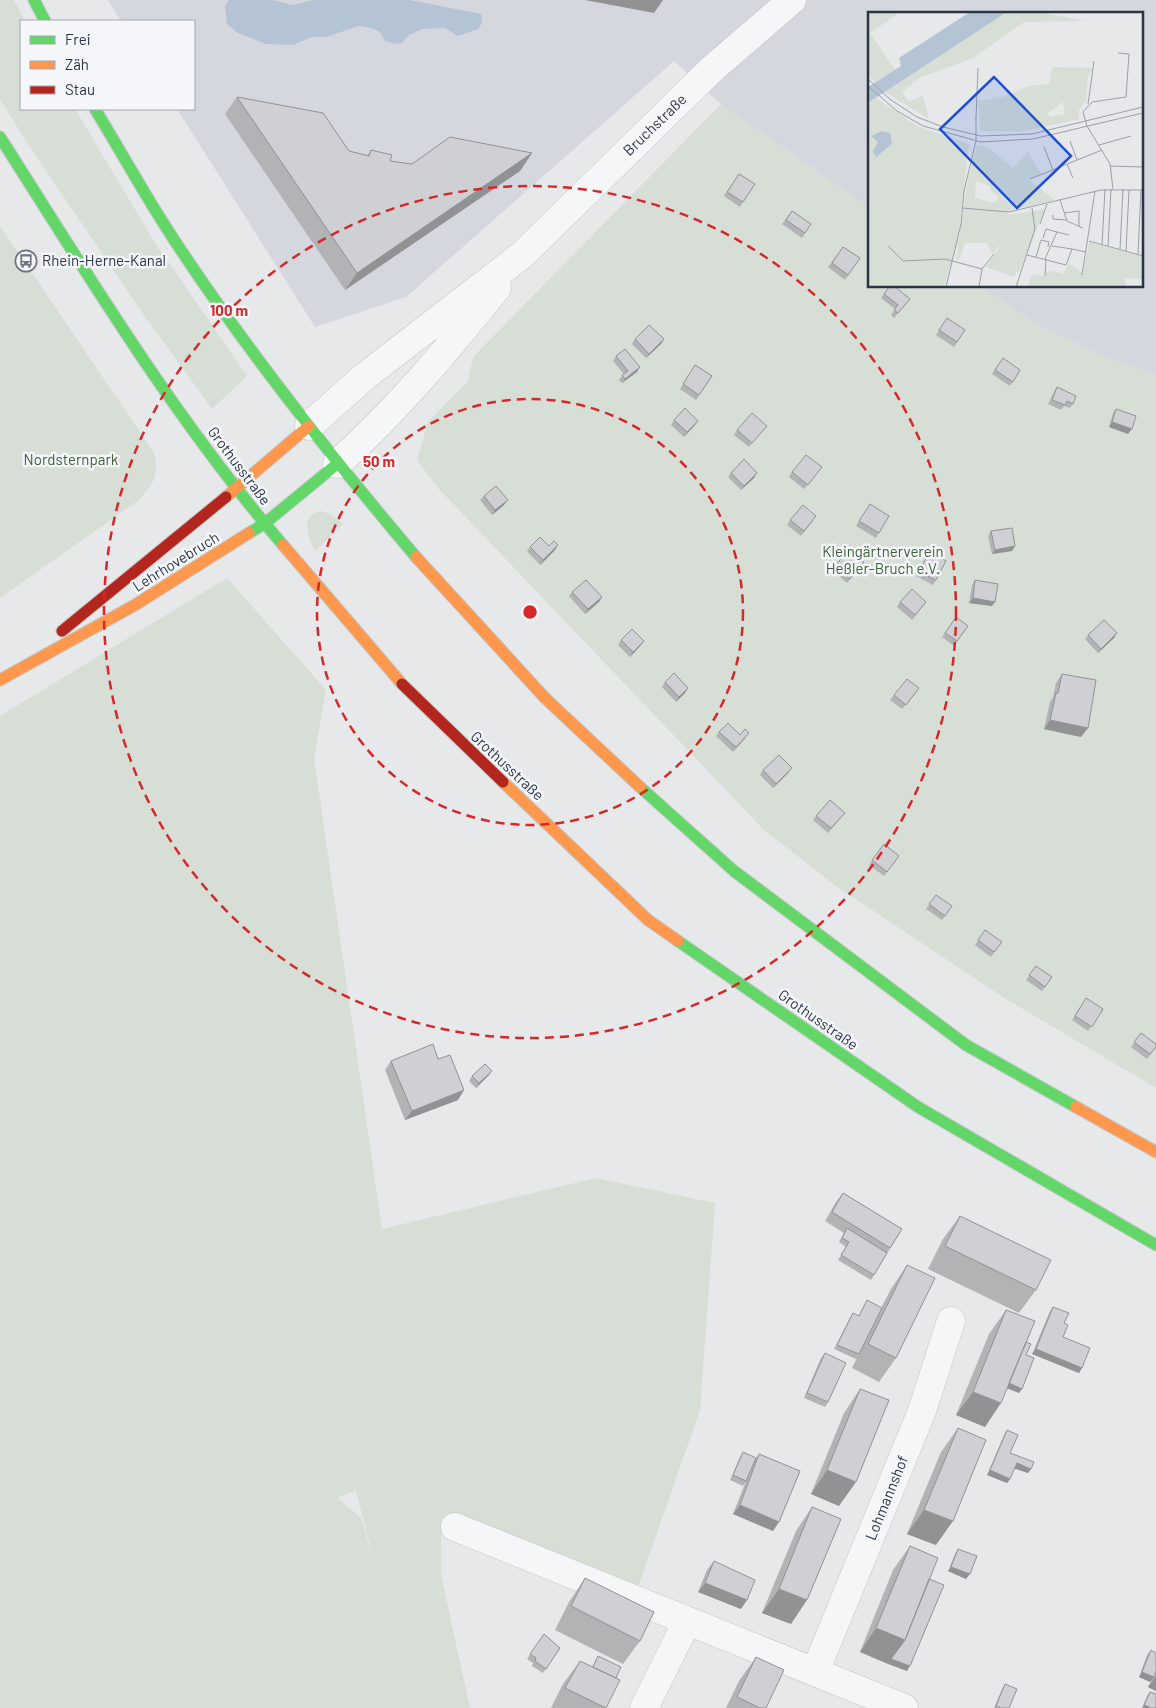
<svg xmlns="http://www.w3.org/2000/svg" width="1156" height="1708" font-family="Barlow,sans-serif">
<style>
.built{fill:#d4d7dd}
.green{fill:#d6ded6;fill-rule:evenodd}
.water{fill:#b4c4d5}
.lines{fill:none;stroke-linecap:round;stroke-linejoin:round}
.street-casing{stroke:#c4c6c8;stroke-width:29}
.fast-casing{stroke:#c4c6c8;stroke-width:13}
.slow-casing{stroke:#c4c6c8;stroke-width:13}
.jam-casing{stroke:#c4c6c8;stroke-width:13}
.street{stroke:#f5f6f7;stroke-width:28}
.fast{stroke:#63d668;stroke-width:11}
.slow{stroke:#ff974d;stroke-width:11}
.jam{stroke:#b3261e;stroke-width:11}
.wall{fill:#b1b3b5}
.shaded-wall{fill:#909294}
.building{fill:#ced0d3;stroke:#909294}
.ring{fill:none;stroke:#d62828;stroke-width:2.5;stroke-dasharray:9 6}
.labels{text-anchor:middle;stroke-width:5;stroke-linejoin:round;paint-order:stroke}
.street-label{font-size:15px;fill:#2b3445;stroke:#f4f6f9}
.poi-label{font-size:15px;fill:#2b3445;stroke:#f4f6f9;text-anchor:start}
.park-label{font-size:15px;fill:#3f6138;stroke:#f4f6f9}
.inset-road{fill:none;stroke:#9ba0a8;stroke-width:1}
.view{fill:#1d4ed8;fill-opacity:0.15;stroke:#1d4ed8;stroke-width:2.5}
.inset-edge{fill:none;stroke:#2b3445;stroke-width:2.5}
.centre{fill:#d62828;stroke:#f4f6f9;stroke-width:2.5}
.ring-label{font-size:15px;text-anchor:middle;font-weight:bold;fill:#d62828;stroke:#f4f6f9;stroke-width:5;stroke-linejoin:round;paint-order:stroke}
</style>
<rect width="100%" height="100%" fill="#e6e8ea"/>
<!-- built -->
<path class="built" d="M108,0H1156V375L1102,356L1034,323L981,286H1142V14H870V208L721,104L674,61L406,297L315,327L177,109H194V21H121Z"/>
<!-- green -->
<path class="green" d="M0,0H14L25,21H21V109H75L154,241L247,376L212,409L146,318L29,146L0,99Z
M721,104L870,208V286H981L1034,323L1102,356L1156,375V1088L1006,999L836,886L764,830L438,488L417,460L428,422L468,381L473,357Z
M0,226L153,451C161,473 154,483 139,500L0,598Z
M321,511L330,514L343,524L315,551C308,537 299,515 321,511Z
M227,578L326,690L314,758L382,1229L596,1178L715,1203L700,1410L637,1590L441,1518V1575L470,1708H0V716ZM356,1490V1491L375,1565L361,1518L337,1498Z"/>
<!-- water -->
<path class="water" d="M229,0H273L293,5L313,0H410L481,14L482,23L478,29L458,36L445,28L422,29L409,35L402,43L395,44L385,41L380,32L372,28L359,26L326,37H312L293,45L266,44L238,33L227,24L225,6Z"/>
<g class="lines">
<!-- street casing -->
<g class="street-casing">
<path id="street" d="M309,426L364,377L522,255L712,69L792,0
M337,464C397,410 447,350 497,288
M455,1527L904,1708
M815,1672L922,1411L951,1321
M644,1708L687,1621"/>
</g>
<!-- fast casing -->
<g class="fast-casing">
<path id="fast" d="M34,0L45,21
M95,109C120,150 143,192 169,232C243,346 328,453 416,557
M0,137C89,277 175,419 283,545
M249,533L264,524L337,464
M640,787L734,871L966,1045L1076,1107
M678,941L918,1107L1156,1245"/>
</g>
<!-- slow casing -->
<g class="slow-casing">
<path id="slow" d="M226,497L309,426
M283,545L402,684
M416,557L545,698L640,787
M0,680L135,605L249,533
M503,782L648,920L678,941
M1076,1107L1156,1152"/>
</g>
<!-- jam casing -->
<g class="jam-casing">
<path id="jam" d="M62,631L226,497
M402,684L503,782"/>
</g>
<!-- street -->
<use href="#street" class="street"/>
<!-- fast -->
<use href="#fast" class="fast"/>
<!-- slow -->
<use href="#slow" class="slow"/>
<!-- jam -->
<use href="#jam" class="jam"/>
</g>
<!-- wall -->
<path class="wall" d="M237,97L349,151L367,156L371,150L390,161L412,164L532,153L520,171L345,290L225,114Z
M739,174L755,184L740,207L724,196Z
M792,211L811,224L802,238L782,224Z
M843,247L860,258L845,280L828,267Z
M890,286L907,303L894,318L891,315L895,309L881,298Z
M947,318L965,330L954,347L936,335Z
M635,339H664L661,344L646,358L632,344Z
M616,356L637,372L622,383L619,380L624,374L613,361Z
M1003,358L1020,370L1010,386L992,374Z
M695,365L712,376L696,400L680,389Z
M1057,387L1073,404L1070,408L1064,406L1061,410L1048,404L1054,392Z
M1116,409L1128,434L1109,427L1113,413Z
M674,420L698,421L695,425L684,437L671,425Z
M767,426L749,447L734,435L737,430Z
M792,472H818L804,489L789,477Z
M731,473L754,478L741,490L728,477Z
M484,496L504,505L492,515L480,500Z
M870,504L879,533L876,538L856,526Z
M790,520L813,521L801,536L787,525Z
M991,531L1012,551L992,554L988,536Z
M549,546L555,550L540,565L527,551L530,547Z
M929,552L936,580L933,585L916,576Z
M864,562L847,583L832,570L835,566Z
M975,580L992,606L969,603L972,585Z
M572,592L602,597L599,602L585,614L569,596Z
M900,602L923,606L912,620L897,607Z
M956,617L968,626L954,646L942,637Z
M1088,635L1114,638L1098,653L1085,639Z
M621,640L644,641L641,645L630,657L618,645Z
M1062,674L1081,737L1044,729L1050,702L1053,697L1056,683Z
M665,682L685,693L676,702L662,687Z
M916,693L902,709L890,700L894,695Z
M719,732L740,735L746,738L733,752L716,736Z
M792,768L788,773L773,788L760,775L763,770Z
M816,816L842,817L828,833L813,820Z
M884,844L899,856L884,876L869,865Z
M936,895L952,906L942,920L926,909Z
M985,930L1002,942L991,957L975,945Z
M1036,966L1052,977L1042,991L1026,980Z
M1086,998L1103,1009L1088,1031L1072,1020Z
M1141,1033L1156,1047L1147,1059L1131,1047Z
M438,1059L458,1100L405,1120L385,1070L391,1061Z
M489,1075L476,1088L469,1081L472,1076Z
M843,1193L902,1229L871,1280L838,1260L846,1247L839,1242L844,1233L825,1221L836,1202Z
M960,1216L1036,1290L1019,1313L928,1269L943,1239Z
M907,1265L896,1358L879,1382L852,1368L857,1358L856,1359L834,1349L850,1318L853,1313L859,1316L867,1300L881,1308L891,1289Z
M1053,1307L1063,1337L1082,1368L1079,1373L1032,1354L1050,1311Z
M1006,1310L1026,1342V1355L1019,1393L1007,1388L985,1427L956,1415L989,1334Z
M825,1353L828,1402L825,1407L804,1398L821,1358Z
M860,1389L839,1506L811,1494L844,1413Z
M958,1428L936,1545L907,1534L941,1452Z
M1007,1430L1010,1453L1031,1469L1028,1473L1014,1468L1010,1479L1007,1483L987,1475L1004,1435Z
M743,1452L756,1458L759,1454L773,1531L733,1514L746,1481L743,1486L730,1480L740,1457Z
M812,1507L791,1624L762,1613L796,1531Z
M910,1546L929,1579L907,1671L860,1652L893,1570Z
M958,1549L966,1579L948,1571L955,1554Z
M714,1561L741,1609L698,1592L707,1570Z
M585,1578L640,1641L623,1664L555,1630L569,1602Z
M544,1634L560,1648L543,1673L532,1666L533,1663L527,1659Z
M1151,1650L1156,1653V1691L1148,1687L1151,1682L1139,1677L1147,1655Z
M598,1656L616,1678L606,1708H551L563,1684L580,1661L592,1667Z
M756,1657L766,1708H726L739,1681Z
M1005,1684L1009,1708H994L1002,1689Z
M1150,1692L1156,1708H1142L1147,1696Z"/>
<!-- shaded-wall -->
<path class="shaded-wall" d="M585,0H663L654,13Z
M532,153L520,171L345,290L357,273Z
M664,339L661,344L646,358L649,354Z
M640,367L637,372L622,383L625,379Z
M698,421L695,425L684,437L687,432Z
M1112,422L1132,429L1128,434L1109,427Z
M757,473L754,478L741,490L744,486Z
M508,500L504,505L492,515L495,510Z
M558,545L555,550L540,565L543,560Z
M1015,546L1012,551L992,554L995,550Z
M602,597L599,602L585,614L588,609Z
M973,598L995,602L992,606L969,603Z
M1117,633L1114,638L1098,653L1101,649Z
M644,641L641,645L630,657L633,652Z
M688,688L685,693L676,702L679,697Z
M1050,720L1088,728L1081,737L1044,729Z
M792,768L788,773L773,788L776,784Z
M492,1071L489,1075L476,1088L479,1083Z
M464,1090L458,1100L405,1120L412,1111Z
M1036,1349L1082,1368L1079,1373L1032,1354Z
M1004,1381L1022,1389L1019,1393L1001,1386Z
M973,1392L1001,1403L985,1427L956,1415Z
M1017,1463L1031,1469L1028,1473L1013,1468Z
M827,1470L856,1482L839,1506L811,1494Z
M990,1470L1010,1479L1007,1483L987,1475Z
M740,1505L779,1522L773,1531L733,1514Z
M924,1510L953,1521L936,1545L907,1534Z
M951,1567L970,1574L966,1579L948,1571Z
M705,1583L747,1600L741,1609L698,1592Z
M779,1589L807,1600L791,1624L762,1613Z
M876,1628L905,1640L888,1664L860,1652Z
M891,1659L910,1666L907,1671L888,1664Z
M1142,1672L1154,1677L1150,1682L1139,1677Z
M1156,1676V1691L1148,1687Z
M1144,1705L1151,1708H1142Z"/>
<!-- building -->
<path class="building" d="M237,97L323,113L349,151L369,156L371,150L392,155L390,161L412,164L450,137L532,153L357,273Z
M739,174L755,184L743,202L727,192Z
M792,211L811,224L805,233L786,220Z
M843,247L860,258L848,275L832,263Z
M890,286H894L910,299L898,313L894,310L898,305L884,294Z
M947,318L965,330L957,342L939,330Z
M649,325L664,339L649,354L635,339Z
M625,349L640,367L625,379L622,375L628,371L616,356Z
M1003,358L1020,370L1013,382L995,370Z
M695,365L712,376L699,395L683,384Z
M1057,387L1076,396L1073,404L1067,401L1065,405L1052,400Z
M685,408L698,421L687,432L674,420Z
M1116,409L1136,416L1132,429L1112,422Z
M752,413L767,426L752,443L737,430Z
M806,455L822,467L808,485L792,472Z
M744,459L757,473L744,486L731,473Z
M496,486L508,500L495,510L484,496Z
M870,504L889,516L879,533L859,521Z
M803,505L816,516L804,531L790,520Z
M1012,528L1015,546L995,550L991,531Z
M540,537L549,546L554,541L558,545L543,560L530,547Z
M849,549L864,562L850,579L835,566Z
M929,552L946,561L936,580L919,572Z
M586,580L602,597L588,609L572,592Z
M975,580L998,584L995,602L973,598Z
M912,589L926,602L915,615L900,602Z
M956,617L968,626L957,641L945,633Z
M1104,620L1117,633L1101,649L1088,635Z
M632,629L644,641L633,652L621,640Z
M674,673L688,688L679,697L665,682Z
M1062,674L1096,680L1088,728L1050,720L1056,693H1058Z
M907,679L919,688L906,705L894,695Z
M728,723L740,735L745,729L749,733L736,747L719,732Z
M779,755L792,768L776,784L763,770Z
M830,800L845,813L831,828L816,816Z
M884,844L899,856L887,872L872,860Z
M936,895L952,906L945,916L929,904Z
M985,930L1002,942L994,952L978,940Z
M1036,966L1052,977L1045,987L1029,975Z
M1086,998L1103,1009L1092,1027L1075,1016Z
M1141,1033L1156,1044V1047L1150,1054L1134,1042Z
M433,1044L438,1059L450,1055L464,1090L412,1111L391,1061Z
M485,1064L492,1071L479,1083L472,1076Z
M843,1193L902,1229L890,1248L832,1212Z
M960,1216L1051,1260L1036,1290L945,1246Z
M847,1228L887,1253L874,1275L841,1255L849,1242L842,1238Z
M907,1265L935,1278L896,1358L868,1344Z
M867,1300L882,1308L859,1354L837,1345L853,1313L859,1316Z
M1053,1307L1069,1313L1064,1323L1068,1325L1063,1337L1090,1348L1082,1368L1036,1349Z
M1006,1310L1035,1321L1001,1403L973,1392Z
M1026,1342L1031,1344L1026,1355L1034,1358L1022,1389L1009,1383Z
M825,1353L846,1363L828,1402L807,1393Z
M860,1389L889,1400L856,1482L827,1470Z
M958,1428L986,1440L953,1521L924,1510Z
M1007,1430L1018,1435L1010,1453L1034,1462L1031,1469L1017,1463L1010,1479L990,1470Z
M743,1452L756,1458L746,1481L733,1475Z
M759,1454L800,1471L779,1522L740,1505Z
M812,1507L841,1519L807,1600L779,1589Z
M910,1546L938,1558L905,1640L876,1628Z
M958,1549L977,1556L970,1574L951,1567Z
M714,1561L755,1580L747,1600L705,1583Z
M585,1578L654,1612L640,1641L571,1606Z
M929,1579L944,1585L910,1666L891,1659L905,1640Z
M544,1634L560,1648L546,1669L535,1661L536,1658L530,1654Z
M1151,1650L1156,1653V1671L1154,1677L1142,1672Z
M598,1656L621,1667L616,1678L593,1667Z
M756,1657L784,1670L766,1708H760L737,1697Z
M580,1661L620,1680L606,1708L565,1688Z
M1005,1684L1017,1689L1009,1708H1001L996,1706Z
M1150,1692L1156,1694V1708H1151L1144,1705Z"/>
<!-- distance rings -->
<g class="ring">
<circle cx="530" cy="612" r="213"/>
<circle cx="530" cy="612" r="426"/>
</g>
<!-- icons -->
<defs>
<g id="bus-ring" transform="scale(1.125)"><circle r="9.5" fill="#f4f6f9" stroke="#6c737f" stroke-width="1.5"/><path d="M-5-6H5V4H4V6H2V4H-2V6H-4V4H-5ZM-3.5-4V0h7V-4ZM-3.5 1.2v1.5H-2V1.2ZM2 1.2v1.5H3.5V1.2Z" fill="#6c737f"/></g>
</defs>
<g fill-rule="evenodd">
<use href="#bus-ring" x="26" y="261"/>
</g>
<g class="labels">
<!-- street labels -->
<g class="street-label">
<text transform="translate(655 125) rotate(-44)" y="5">Bruchstraße</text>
<text transform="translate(239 466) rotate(53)" y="5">Grothusstraße</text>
<text transform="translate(176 562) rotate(-32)" y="5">Lehrhovebruch</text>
<text transform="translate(507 766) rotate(43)" y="5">Grothusstraße</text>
<text transform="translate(818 1020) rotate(35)" y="5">Grothusstraße</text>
<text transform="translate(887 1498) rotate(-68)" y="5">Lohmannshof</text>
</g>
<!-- poi labels -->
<g class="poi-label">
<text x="42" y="266">Rhein-Herne-Kanal</text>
</g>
<!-- park labels -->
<g class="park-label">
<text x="71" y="465">Nordsternpark</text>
<text x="883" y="557">Kleingärtnerverein<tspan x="883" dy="17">Heßler-Bruch e.V.</tspan></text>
</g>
</g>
<!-- overview -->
<g transform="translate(868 12)">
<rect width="275" height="275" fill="#e6e8ea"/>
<path d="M0,0H32L2,21L27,58L7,70L0,63ZM139,0H171L218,9L156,10L105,46L51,66L34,80L41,90L55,83L61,107L17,80ZM184,55L225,56L220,64L218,88L211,98V107L151,120L112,119L110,89L135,85L161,74L181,72ZM195,90L197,102L182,105L180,101ZM8,86L49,114L101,132L90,230L76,275H0V92ZM109,133L118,134L145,156L160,140L173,162L161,168L187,188L139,199L140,203L177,197L151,260H148L146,265L118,255L135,230L124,242L119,231H97L91,248H88L100,167ZM108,169L122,174L123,179L143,193L130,185L127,191L107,186ZM221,230L275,245V267L257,266L258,275H160L164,262L177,264L178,260L185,259L195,262L201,251L215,262Z" fill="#d6ded6" fill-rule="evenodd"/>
<path d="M102,0H139L0,91V75L33,54L31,46ZM14,119L22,121L24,132L8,145L5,139L10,130L3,124Z" fill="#b4c4d5"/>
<path class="inset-road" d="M0,67L23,88L49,105L75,115L113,124L164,122L275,95M0,74L29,99L55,114L113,130L165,127L275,101M220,92L226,49M108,106L110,56M202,129L209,148M231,133L263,124M176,135L185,158M199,152L205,166M242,154L275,155M162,167L234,138M245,177L242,152L219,114L215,100L224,90L258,85L261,42L250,41M192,188L199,209L215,216M94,196L141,200L233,178H275M196,201L211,199V214M185,203V207L198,208M172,212L179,192M93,213L96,179L108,129V105M175,226L178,217L189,220M221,229L275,244M234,233L237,177M20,234L35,249L77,247L114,257M184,234L204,237M240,234L243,177M252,237L255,177M258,239L261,178M270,242L273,178M159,243L198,253L204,237L218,240M168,245L173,228L181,230L180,235M177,247L189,220L201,223M214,263L227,179M177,264L178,247M78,275L93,212M111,275L114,257L126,242M148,275L167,217L164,196"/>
<path class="view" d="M126,65L203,144L149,196L72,117Z"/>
<rect width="275" height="275" class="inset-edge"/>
</g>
<circle cx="530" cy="612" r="8" class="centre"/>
<g class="ring-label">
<text x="229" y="316">100 m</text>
<text x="379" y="467">50 m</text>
</g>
<!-- legend -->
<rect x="20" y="20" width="175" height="90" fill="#f4f6f9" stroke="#a4a8b1"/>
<rect x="30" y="36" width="25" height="8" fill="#63d668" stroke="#a4a8b1"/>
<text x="65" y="45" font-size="15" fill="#2b3445">Frei</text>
<rect x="30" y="61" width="25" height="8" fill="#ff974d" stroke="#a4a8b1"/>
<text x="65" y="70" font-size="15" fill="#2b3445">Zäh</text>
<rect x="30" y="86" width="25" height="8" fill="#b3261e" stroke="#a4a8b1"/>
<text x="65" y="95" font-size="15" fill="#2b3445">Stau</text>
</svg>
